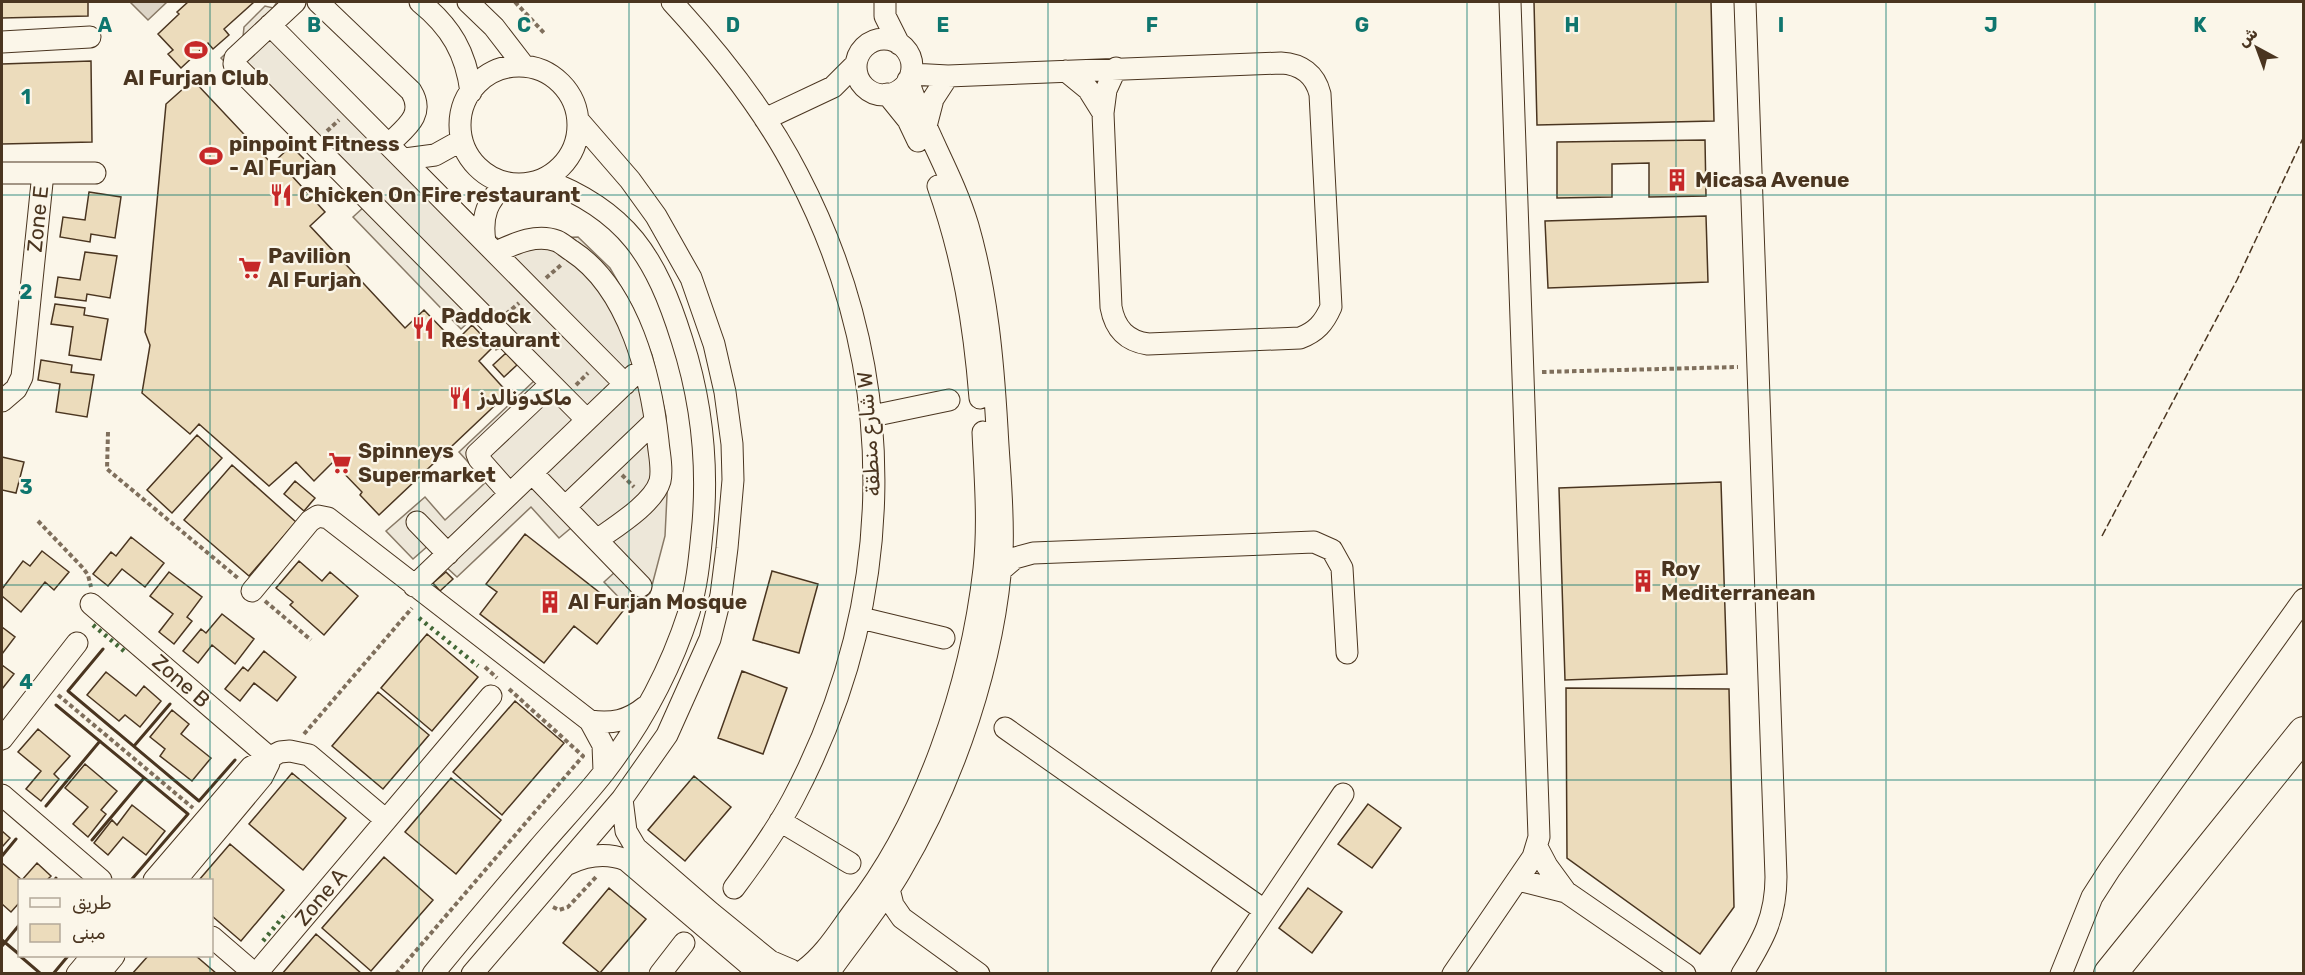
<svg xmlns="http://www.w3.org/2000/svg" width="2305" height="975" font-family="Rubik,'Noto Sans Arabic',sans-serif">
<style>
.parking{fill:#ede7d9;stroke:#887966;stroke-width:1.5}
.water{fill:#dcd4c6;stroke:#887966;stroke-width:1.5}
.building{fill:#ecdcbc;stroke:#4a3520;stroke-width:1.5}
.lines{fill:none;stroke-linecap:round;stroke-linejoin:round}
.minor-casing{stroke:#4a3520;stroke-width:23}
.highway-casing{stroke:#4a3520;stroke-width:34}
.path{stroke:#7f6f5c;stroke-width:4;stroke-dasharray:4.5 3;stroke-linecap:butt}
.minor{stroke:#fbf6e9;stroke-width:21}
.highway{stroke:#fbf6e9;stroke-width:32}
.hedge{stroke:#436837;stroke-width:4.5;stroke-dasharray:3 4.5;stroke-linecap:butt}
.fence{stroke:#4a3520;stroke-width:1.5;stroke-dasharray:8 3;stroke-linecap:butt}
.wall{stroke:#4a3520;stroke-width:3}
.grid{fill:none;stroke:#0f766e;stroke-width:1.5;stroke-opacity:0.55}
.labels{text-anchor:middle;stroke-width:4.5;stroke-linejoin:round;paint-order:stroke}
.poi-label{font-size:21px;font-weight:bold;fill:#4a3520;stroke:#fbf6e9;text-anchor:start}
.street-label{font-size:21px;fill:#4a3520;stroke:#fbf6e9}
.grid-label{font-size:20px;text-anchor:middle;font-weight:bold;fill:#0f766e;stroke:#fbf6e9;stroke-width:4.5;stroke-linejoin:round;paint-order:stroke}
</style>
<rect width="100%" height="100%" fill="#fbf6e9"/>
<!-- parking -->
<path class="parking" d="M277,2H304L283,24L493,235L500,240L578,237L610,268L632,306L652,355L666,416L668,475L665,536L650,593L631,610L604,582L615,572L571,528L559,538L531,507L457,577L445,566L431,560L432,552L429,545L413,559L386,531L425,497L445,520L486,482L459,452L535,380L502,347L496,350L493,337L474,317L461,329L353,217L365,206L221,58L243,37L244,27L265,6L273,8Z"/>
<!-- water -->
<path class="water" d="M130,2H167L148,20Z"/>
<!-- building -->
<path class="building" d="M2,2H88V16L2,18Z
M188,2H254L224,29L229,35L213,49L208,43L181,68L168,54L173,50L158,34L179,14L177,12Z
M1534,2H1711L1714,121L1537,125Z
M91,61L92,142L2,144V64Z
M193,80L272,164L291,146L307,162L292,176L325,212L310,226L405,328L424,310L455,342L472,325L493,347L479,361L508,393L379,515L360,495L362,492L333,462L314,481L296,462L269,486L199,424L190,434L142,393L150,345L145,332L166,104Z
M1705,140L1706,196L1649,197V163L1612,164V197L1557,198V142Z
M89,192L121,197L115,238L91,234L90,242L60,237L63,217L85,220Z
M1706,216L1708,282L1548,288L1545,221Z
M85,252L117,256L110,298L87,294L86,301L55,297L58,277L80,280Z
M55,304L85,308L84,315L108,319L101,360L69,355L73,327L51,324Z
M506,353L517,365L504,377L493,365Z
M41,360L72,365L71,372L94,375L87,417L56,412L60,384L38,380Z
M197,435L222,458L172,513L147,490Z
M2,457L24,462L16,493L2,490Z
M232,465L296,522L249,576L184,520Z
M295,481L315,498L304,511L284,494Z
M1721,482L1727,674L1565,680L1559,488Z
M525,534L623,611L597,644L574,626L544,663L480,614L497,592L486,584Z
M131,537L164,563L145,587L122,569L108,586L93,574L111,552L116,556Z
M42,551L69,572L54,590L45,582L21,612L2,596V589L23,561L30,566Z
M299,561L322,581L330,572L358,596L324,635L290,605L293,602L276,588Z
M772,571L818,584L799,653L753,640Z
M169,572L202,597L187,617L192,621L174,644L159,632L173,614L150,596Z
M446,572L453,579L440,591L433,583Z
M222,614L254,639L235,664L212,645L198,663L183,651L201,629L206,633Z
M2,627L15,637L2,654Z
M427,634L478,677L432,731L381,688Z
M264,651L296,677L277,701L254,683L240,701L225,689L243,667L248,671Z
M2,665L14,674L2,689Z
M742,671L787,688L763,754L718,738Z
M106,672L136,696L144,686L161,701L140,727L125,715L119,721L87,695Z
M1566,688L1729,689L1734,907L1700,954L1567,858Z
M378,692L429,735L383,789L332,746Z
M515,701L564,743L502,815L453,772Z
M172,710L189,724L181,734L211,758L192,781L160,756L165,749L150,737Z
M38,729L70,756L54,774L59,779L41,801L26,789L41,771L18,752Z
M85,764L117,791L101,810L106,814L88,837L73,824L88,807L65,788Z
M292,773L346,818L303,870L249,824Z
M694,776L731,807L685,861L648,830Z
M451,778L501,820L456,874L405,832Z
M1368,804L1401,828L1372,868L1338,844Z
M132,805L165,831L146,855L123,837L108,855L94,843L112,820L117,825Z
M2,831L10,838L2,847Z
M230,844L284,890L241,941L212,916V880H199Z
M384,857L433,900L371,971L322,928Z
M2,863L22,880L37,863L51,876L47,880H20V902L11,912L2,904Z
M609,888L646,919L600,973L563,943Z
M1308,888L1342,912L1312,953L1279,928Z
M316,934L362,974H282Z
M148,956H196L217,974H132Z"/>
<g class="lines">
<!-- minor casing -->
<g class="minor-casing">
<path id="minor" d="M295,2L235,58L234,64L587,420
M318,2L411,91C426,115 405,128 389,144
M420,2C451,27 466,53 471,92
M468,2L494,27L524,66
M672,2C719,53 766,112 798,175C902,375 898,600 793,799C776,831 755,860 734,888
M885,2V16L899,44
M270,25L625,384
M856 67a28 28 0 1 1 56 0a28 28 0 1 1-56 0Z
M2,42L90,37
M460 125a59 59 0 1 1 118 0a59 59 0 1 1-118 0Z
M1066,71L1088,89L1103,113
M911,74L948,76L1281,63C1301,64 1315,74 1320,94L1331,307C1324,323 1316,332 1300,338L1148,344C1127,341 1115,329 1111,307L1103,113L1106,90L1116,68
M887,94L908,120L918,141
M765,119L833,87L856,64
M926,126L933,99L948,76
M405,159L435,155L462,140
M2,173H95
M938,186C963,257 974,323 980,398
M485,242C481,216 487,199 508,183
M496,252C514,244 536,233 557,241C562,243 567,248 572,251C629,288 651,377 658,441C659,454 663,469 660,481C654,503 615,527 597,540
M2,401L16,389L22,377L43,173
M872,416L949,400
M532,473L641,586
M510,494L479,459L477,454L550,385
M565,507L655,421
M417,522L448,554
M1001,570L1015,558L1033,553L1314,542L1332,550L1342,568L1347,653
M414,586L634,375
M252,591L310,521L318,516L328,518L590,721L603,745L604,771
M91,604L270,758
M861,618L944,638
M590,721C612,724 628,721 645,707
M1005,728L1264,910
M2,739L77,643
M2,795L101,880
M622,799L626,831L636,848L711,913L770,961L791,970
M780,821L850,863
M1537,847L1547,866L1566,892
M568,864C587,855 606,852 626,860L760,974
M154,880L251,767L280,752L290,751L309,755L386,820
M176,880L262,777L269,763L270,758
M1518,880L1566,892L1685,974
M889,889L893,905L902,918L979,974
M212,937L255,974
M804,970C825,955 839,931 854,911C926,819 971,684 984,569C989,524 985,477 983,432
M77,974L92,956
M99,974L114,956
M256,974L491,696
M433,974C467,932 502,891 537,850C559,824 584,798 605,771C641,724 671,668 689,612C698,583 700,552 703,523C708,461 701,399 682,340C656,257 627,210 543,179
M472,974L622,799L667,735L710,639L721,595L727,548L733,480L732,444L725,392L714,344L691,278L656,216L630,180L578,120
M660,974L684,943
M828,974C852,940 879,908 900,872C955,779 995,661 1002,552C1004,511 999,469 997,428C993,360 987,292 968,226C953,175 924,131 908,80
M1222,974L1343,794
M1453,974L1533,857L1539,837L1510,2
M1742,974C1763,940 1776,917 1776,877L1745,2
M2061,974L2092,897L2110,869L2304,599"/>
</g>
<!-- highway casing -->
<g class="highway-casing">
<path id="highway" d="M2110,974L2304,733"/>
</g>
<!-- path -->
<path class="path" d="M515,2L545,34
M327,131L339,120
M546,278L561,265
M506,314L519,303
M1542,372L1738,367
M576,385L588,373
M108,432L107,469L239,579
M622,475L634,487
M38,521L83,568L88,575L91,587
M265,601L311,640
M485,667L497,678
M58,695L193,808
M304,734L412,608
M553,907L559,910L568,907L597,876
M396,974L583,756L509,689"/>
<!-- minor -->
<use href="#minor" class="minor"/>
<!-- highway -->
<use href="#highway" class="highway"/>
<!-- hedge -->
<path class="hedge" d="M419,618L478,666
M93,625L124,651
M263,941L287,912"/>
<!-- fence -->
<path class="fence" d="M2102,536L2237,280L2304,136"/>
<!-- wall -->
<path class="wall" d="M103,649L68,691L199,801L235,760
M56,705L188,814L132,879
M134,746L170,704
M46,806L100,741
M92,840L144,778
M2,856L16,839
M55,880L56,878
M2,940L20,955
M2,946L20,924
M20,956L41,974
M53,974L68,956"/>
</g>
<!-- grid -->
<path class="grid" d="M210,2V880M419,2V974M629,2V974M838,2V974M1048,2V974M1257,2V974M1467,2V974M1676,2V974M1886,2V974M2095,2V974M2,195H2304M2,390H2304M2,585H2304M2,780H2304M210,956V974"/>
<!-- icons -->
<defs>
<g id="stadium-bare" transform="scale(1.8)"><path d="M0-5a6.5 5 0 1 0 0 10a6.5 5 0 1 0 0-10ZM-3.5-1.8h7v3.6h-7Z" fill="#c62828" stroke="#fbf6e9" stroke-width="2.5" paint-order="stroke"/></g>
<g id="building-bare" transform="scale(1.8)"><path d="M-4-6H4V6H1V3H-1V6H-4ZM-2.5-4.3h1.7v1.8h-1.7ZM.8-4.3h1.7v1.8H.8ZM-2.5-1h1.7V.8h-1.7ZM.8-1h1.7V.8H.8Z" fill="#c62828" stroke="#fbf6e9" stroke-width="2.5" paint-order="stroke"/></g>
<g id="restaurant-bare" transform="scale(1.8)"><path d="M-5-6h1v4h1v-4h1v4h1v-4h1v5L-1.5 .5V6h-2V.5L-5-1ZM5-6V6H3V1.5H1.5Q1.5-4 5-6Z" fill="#c62828" stroke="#fbf6e9" stroke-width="2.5" paint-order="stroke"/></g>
<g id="supermarket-bare" transform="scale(1.8)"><path d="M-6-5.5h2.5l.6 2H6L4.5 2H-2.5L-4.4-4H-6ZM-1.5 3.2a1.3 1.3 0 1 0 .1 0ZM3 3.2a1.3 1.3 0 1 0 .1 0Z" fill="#c62828" stroke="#fbf6e9" stroke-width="2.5" paint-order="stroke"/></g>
</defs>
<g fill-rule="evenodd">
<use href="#stadium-bare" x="196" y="50"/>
<use href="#stadium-bare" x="211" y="156"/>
<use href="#building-bare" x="1677" y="180"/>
<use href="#restaurant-bare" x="281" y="195"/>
<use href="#supermarket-bare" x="250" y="268"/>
<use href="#restaurant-bare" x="423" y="328"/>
<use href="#restaurant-bare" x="460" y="398"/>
<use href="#supermarket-bare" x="340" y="463"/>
<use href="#building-bare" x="1643" y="581"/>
<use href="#building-bare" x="550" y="602"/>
</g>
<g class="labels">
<!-- poi labels -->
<g class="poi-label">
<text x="196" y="85" text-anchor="middle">Al Furjan Club</text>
<text x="229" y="151">pinpoint Fitness<tspan x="229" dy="24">- Al Furjan</tspan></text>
<text x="1695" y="187">Micasa Avenue</text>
<text x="299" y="202">Chicken On Fire restaurant</text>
<text x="268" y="263">Pavilion<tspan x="268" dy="24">Al Furjan</tspan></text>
<text x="441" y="323">Paddock<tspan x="441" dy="24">Restaurant</tspan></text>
<text x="478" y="405">ماكدونالدز</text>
<text x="358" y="458">Spinneys<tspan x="358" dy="24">Supermarket</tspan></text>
<text x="1661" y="576">Roy<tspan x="1661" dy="24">Mediterranean</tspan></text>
<text x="568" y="609">Al Furjan Mosque</text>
</g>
<!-- street labels -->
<g class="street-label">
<text transform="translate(38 219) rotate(-84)" y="7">Zone E</text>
<text transform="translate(869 434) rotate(-94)" y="7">شارع منطقة W</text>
<text transform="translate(181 681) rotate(41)" y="7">Zone B</text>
<text transform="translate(321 897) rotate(-50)" y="7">Zone A</text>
</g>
</g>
<g class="grid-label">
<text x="105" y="32">A</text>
<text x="314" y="32">B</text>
<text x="524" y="32">C</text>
<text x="733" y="32">D</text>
<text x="943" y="32">E</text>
<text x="1152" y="32">F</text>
<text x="1362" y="32">G</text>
<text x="1572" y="32">H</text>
<text x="1781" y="32">I</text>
<text x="1991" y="32">J</text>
<text x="2200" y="32">K</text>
<text x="26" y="104">1</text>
<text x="26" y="299">2</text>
<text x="26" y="494">3</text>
<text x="26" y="689">4</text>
</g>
<!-- border -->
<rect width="2305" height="975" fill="none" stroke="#4a3520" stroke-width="6"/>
<!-- legend -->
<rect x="18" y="879" width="195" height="78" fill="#fbf6e9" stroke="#b4a999" stroke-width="1.5"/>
<rect x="30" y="898" width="30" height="9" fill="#fbf6e9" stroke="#b4a999" stroke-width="1.5"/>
<text x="72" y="909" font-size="18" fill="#4a3520">طريق</text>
<rect x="30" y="924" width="30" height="18" fill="#ecdcbc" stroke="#b4a999" stroke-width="1.5"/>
<text x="72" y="939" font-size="18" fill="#4a3520">مبنى</text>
<!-- north arrow -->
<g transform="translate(2257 48) rotate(319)" stroke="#fbf6e9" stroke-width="4.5" paint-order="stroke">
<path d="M0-4.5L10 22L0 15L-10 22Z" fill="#4a3520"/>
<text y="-9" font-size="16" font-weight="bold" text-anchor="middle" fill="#4a3520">ش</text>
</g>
</svg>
